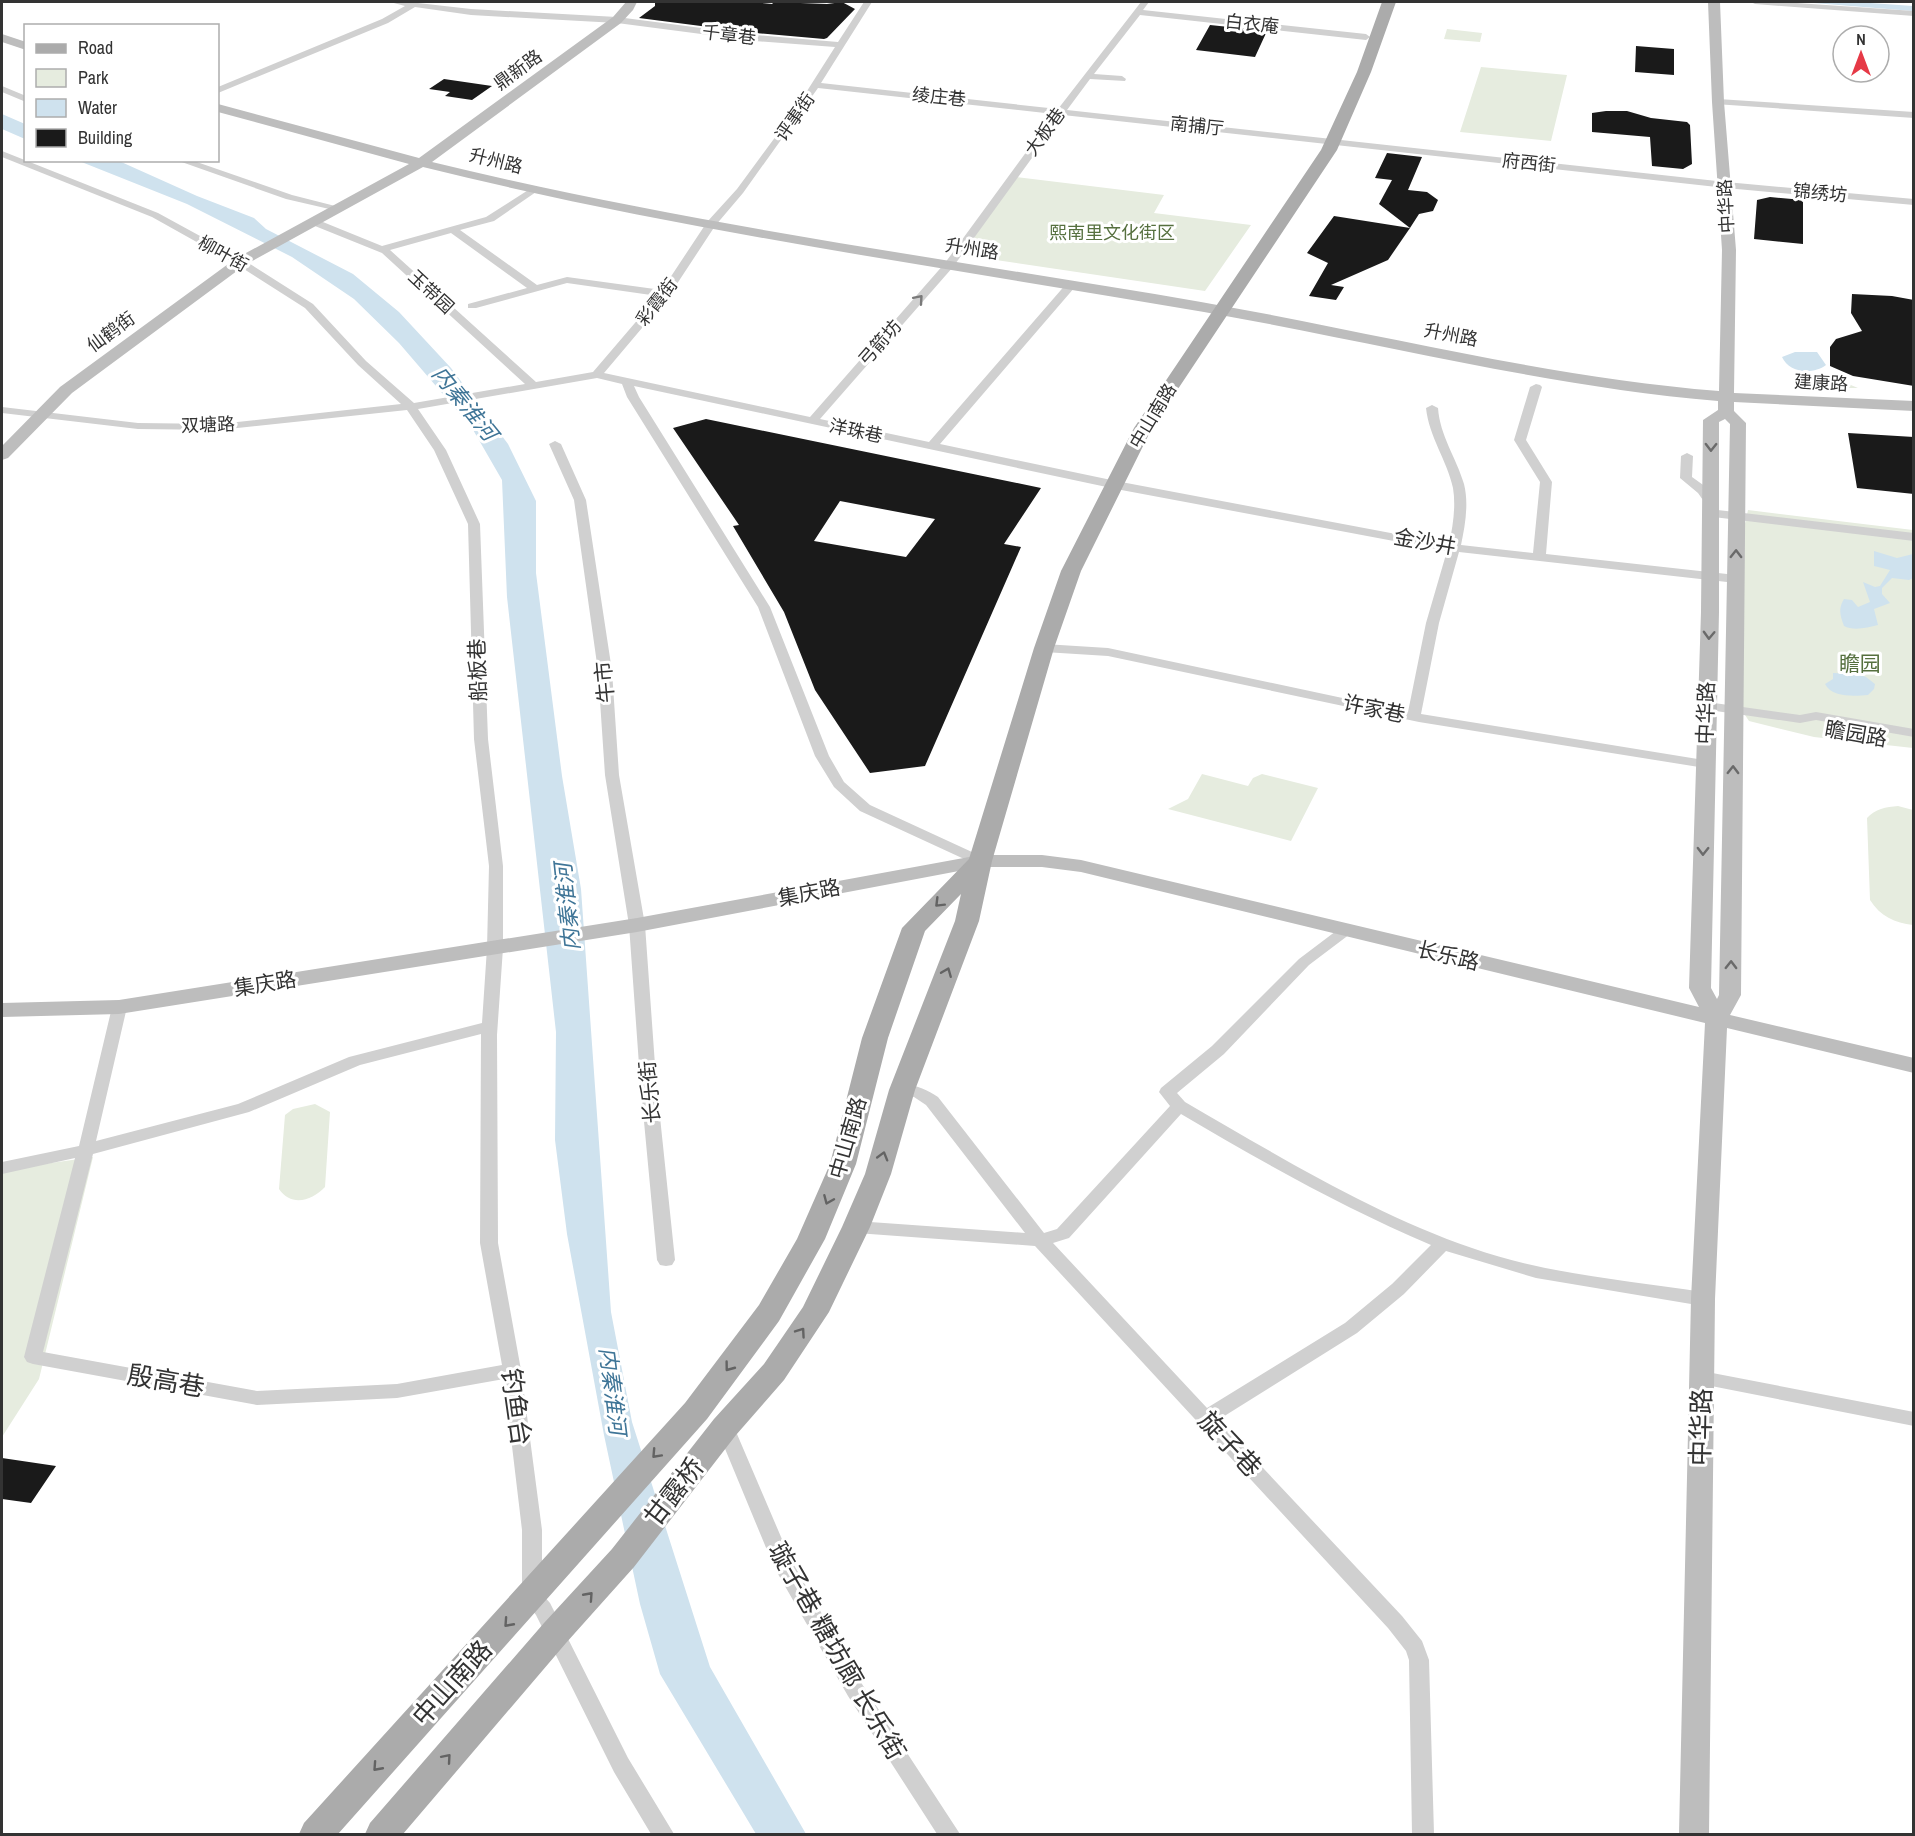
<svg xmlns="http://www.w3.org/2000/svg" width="1915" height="1836" font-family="'Archivo Narrow','Noto Sans SC',sans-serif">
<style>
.green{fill:#e6ecdf}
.water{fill:#cfe2ee}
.building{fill:#1a1a1a;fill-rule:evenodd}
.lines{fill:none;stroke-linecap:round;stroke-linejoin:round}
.street{fill:#d0d0d0;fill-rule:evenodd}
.secondary{fill:#bdbdbd;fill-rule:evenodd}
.primary{fill:#ababab;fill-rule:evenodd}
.oneway{stroke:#7a7a7a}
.oneway2{stroke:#6a6a6a}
.oneway3{stroke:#636363}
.labels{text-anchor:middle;stroke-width:6;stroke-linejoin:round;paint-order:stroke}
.far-street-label{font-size:18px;fill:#333;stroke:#fff}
.far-park-label{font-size:18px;fill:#56703f;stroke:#fff}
.street-label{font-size:21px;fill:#333;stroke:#fff}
.park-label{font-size:21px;fill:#56703f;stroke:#fff}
.water-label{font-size:22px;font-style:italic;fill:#3f7597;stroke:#fff}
.near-street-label{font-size:26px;fill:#333;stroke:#fff}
</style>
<rect width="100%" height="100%" fill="#fff"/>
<!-- green -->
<path class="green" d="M1447,29L1482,33L1480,42L1444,39Z
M1481,67L1567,75L1551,141L1460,132Z
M1015,177L1164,195L1154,213L1251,225L1205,291L962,255Z
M1827,379L1846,383L1858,388H1811L1808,385L1815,380Z
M1748,510L1913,530V748L1814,737L1749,721L1731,694L1743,533Z
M1202,774L1248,786L1253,778L1262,774L1318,788L1291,841L1168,809L1188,799Z
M1898,806L1913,810V925C1895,923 1880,916 1870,900L1867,818C1875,809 1886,807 1898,806Z
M315,1104L330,1112L325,1187C312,1201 291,1207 279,1189L285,1115L293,1109Z
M93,1157L39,1379L2,1437V1170Z"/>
<!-- water -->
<path class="water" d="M1801,2H1856L1913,6V11Z
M2,114L25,124V139L2,129Z
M79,161H119L197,196L254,218L266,229L353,274L399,312L451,368L508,444L536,501V573L562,776L581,889L611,1312L632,1422L710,1667L806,1834H756L660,1674L640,1604L604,1435L567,1234L555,1140L556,1032L507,597L502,480L472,428L399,343L354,299L292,257L187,204Z
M1795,352H1817L1826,365C1813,375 1789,373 1782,357Z
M1874,551L1897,558L1913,554V578L1909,580L1892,578L1882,588V594L1890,603L1874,609L1878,625C1867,628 1853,631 1844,626C1840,615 1838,609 1844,599L1852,600L1858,607L1870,602L1863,582L1875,587L1880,586L1890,570L1874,566Z
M1833,673L1858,674L1866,677L1875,684L1874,689L1868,695C1855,696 1832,698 1825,684L1833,679Z"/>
<!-- building -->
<path class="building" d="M655,2H754L772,4L774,2L827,4L842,2L855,9L827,38L824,39L755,33L639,18L655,6Z
M1210,25L1267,31L1255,57L1196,50Z
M1636,46L1674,49V75L1635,72Z
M444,79L492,86L472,100L445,96L450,92L429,89Z
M1606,111H1627L1651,118L1687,122L1690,125L1692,164L1683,169L1652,166L1650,137L1592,132V113Z
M1387,153L1422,157L1408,190L1427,192L1438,200L1433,211L1419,214L1410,228L1379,204L1392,180L1375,178Z
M1770,197L1803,200V244L1754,239L1757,200Z
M1334,216L1410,228L1388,260L1331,285L1344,287L1336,300L1309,296L1328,263L1307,253Z
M1852,294L1892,296L1914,300V386L1853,376L1830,366V347L1836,339L1862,331L1851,313Z
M706,419L1041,488L1004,544L1021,547L925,766L870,773L815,690L784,612L733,526L739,525L673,428ZM840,501L935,519L906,557L814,541Z
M1848,433L1914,437V494L1857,488Z
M2,1458L56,1466L31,1503L2,1499Z"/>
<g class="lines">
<!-- street -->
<path class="street" d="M390,2H409L471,9L617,17L755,35L838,42L864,2H872L821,83L1058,109L1141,2H1149L1143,10L1366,34L1370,37L1366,40L1140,15L1094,74L1122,76L1126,79L1125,81L1090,79L1067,110L1726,182L1914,199V205L1726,188L1063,115L953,267L820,419L929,442L1067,283L1071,282L1076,285L1075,287L940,444L1116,481L1449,544C1453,526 1456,506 1453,488C1447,460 1429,437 1426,408L1432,405L1438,408C1440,436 1456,457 1464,484C1469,504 1465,526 1461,545L1533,553L1540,482L1514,440L1530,387L1536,384L1540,385L1542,387L1526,440L1552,482L1546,554L1736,575L1742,579L1736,583L1459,552L1439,623L1421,714L1710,761L1712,764L1710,767L1705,768L1419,722L1108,656L1044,652L1037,648L1044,644L1108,648L1408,712L1426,623L1447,551L1116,489L634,386L639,397L770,607L829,756L844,782L870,805L985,858L987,861L985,864H975L860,811L834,787L815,756L758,607L627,397L622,384L597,378L418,409L446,450L480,524L488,739L503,866V948L497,1035L498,1243L521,1370L542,1530V1594L550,1603L628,1758L674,1834H651L614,1772L536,1615L522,1596V1530L504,1379L397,1398L257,1405L33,1364L27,1362L24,1357L75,1158L2,1174V1162L79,1146L113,1003L119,1002L127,1007L96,1141L238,1104L349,1057L482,1023L487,948L489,866L474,739L468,524L434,450L407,410L219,430L138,429L2,413V407L138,423L219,424L401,404L358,365L305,308L236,264L152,217L2,157V151L158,213L244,260L313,304L366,361L414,403L525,384L382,253L310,224V220H318L382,246L486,217L533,187L536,188V192L494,221L460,230L537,285L567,277L662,290L707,222L737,189L793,113L835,47L755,41L617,23L471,15L415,7L388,23L218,93V87L382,19L405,6ZM818,88L1054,114L945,263L810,417L604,373L669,296L715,226L743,193ZM451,233L527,288L468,304V308H476L567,283L658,296L593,372L536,382L390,250ZM481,1034L480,1243L502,1365L397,1384L257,1391L43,1352L93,1154L249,1112L360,1065Z
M1751,2H1782L1914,11V16L1755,4Z
M2,86L26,96V102L2,92Z
M1718,99L1914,112V118L1715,104L1713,102Z
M176,160H191L292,195L343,208L338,211L286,199Z
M555,441L561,444L586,500L612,671L619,775L645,925L656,1079L675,1260L672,1265L666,1266L660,1265L657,1260L640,1079L629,925L605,775L598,671L574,500L549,444Z
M1687,453L1693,456L1692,477L1706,487L1715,500L1713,503H1705L1698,493L1680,478L1681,456Z
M1709,509L1914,533V541L1705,516V510Z
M1707,702L1800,715L1816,712L1914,729V737L1816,720L1800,723L1702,709L1700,706Z
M1345,926L1353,931L1350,934L1309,965L1224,1054L1177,1093L1185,1102C1275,1154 1373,1214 1472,1248C1545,1274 1626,1280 1703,1292L1709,1294L1712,1299L1709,1304L1703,1306L1536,1278L1446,1251L1404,1294L1357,1333L1218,1420L1402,1616L1422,1641L1429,1660L1434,1834H1412L1409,1660L1406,1651L1388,1628L1035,1246L856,1233L850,1231L847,1227L850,1223L856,1221L1025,1233L926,1105L914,1097L896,1094L894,1090L896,1086C912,1082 925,1089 938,1097L1044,1233L1057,1229L1170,1106L1159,1092L1161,1088L1212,1046L1299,959L1340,928ZM1181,1114C1262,1162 1344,1208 1431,1245L1392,1284L1345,1323L1207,1408L1053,1243L1069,1238Z
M1702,1371L1914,1412V1426L1696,1383L1693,1378L1696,1373Z
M725,1420L732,1422L734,1427L790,1558L862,1684L960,1834H937L848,1696L774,1567L716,1427L718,1422Z"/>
<!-- secondary -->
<path class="secondary" d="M626,2H637L633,10L621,23L432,162C685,224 944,258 1201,302C1373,332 1544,377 1719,391L1722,250L1712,102L1708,2H1720L1724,102L1736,250L1734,393L1914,401V411L1734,402V411L1746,423L1741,995L1730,1015L1914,1058V1073L1727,1028L1715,1299L1709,1834H1679L1691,1299L1705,1023L1081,872L1042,867H980L637,932L119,1014L2,1017V1003L119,1000L637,918L980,855H1042L1081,860L1699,1007L1689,988L1701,612L1703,420L1718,410V401C1544,386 1375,342 1204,312C943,267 680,231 423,167L245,265L72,393L8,458L2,460V446L60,387L235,259L409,164L218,112V104L419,158L613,17ZM1725,419L1730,424L1719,995L1717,999L1711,988L1719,612V422Z
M2,34L26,42V50L2,42Z"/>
<!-- primary -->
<path class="primary" d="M1382,2H1396L1371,72L1337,150L1152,428L1081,571L1054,648L992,861L979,921L915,1090L891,1174L870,1227L829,1312L784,1380L736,1435L634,1567L566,1643L403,1834H365L370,1823L544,1623L612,1549L714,1419L764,1364L803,1307L842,1227L865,1174L889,1090L955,921L961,894L925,931L888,1038L856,1164L825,1239L779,1321L707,1419L338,1834H299L304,1823L685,1403L759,1305L797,1239L830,1164L862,1038L902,928L969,859L1034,648L1061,571L1134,428L1321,150L1357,72Z"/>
</g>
<!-- one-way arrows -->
<defs><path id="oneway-chevron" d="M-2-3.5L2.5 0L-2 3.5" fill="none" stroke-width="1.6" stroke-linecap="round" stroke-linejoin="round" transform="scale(1.5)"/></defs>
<use class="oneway" href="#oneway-chevron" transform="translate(919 299) rotate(-49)"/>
<g class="oneway2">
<use href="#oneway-chevron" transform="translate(1711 447) rotate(91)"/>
<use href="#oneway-chevron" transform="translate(1736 554) rotate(-89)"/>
<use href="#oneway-chevron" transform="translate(1709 635) rotate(92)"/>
<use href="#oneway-chevron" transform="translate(1733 770) rotate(-89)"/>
<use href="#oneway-chevron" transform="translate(1703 851) rotate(91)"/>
<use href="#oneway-chevron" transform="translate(1731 965) rotate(-89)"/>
</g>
<g class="oneway3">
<use href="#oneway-chevron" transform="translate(939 903) rotate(135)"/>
<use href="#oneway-chevron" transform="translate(947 972) rotate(-68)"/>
<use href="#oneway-chevron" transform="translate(883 1156) rotate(-74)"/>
<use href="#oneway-chevron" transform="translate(828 1200) rotate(113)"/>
<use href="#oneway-chevron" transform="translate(801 1332) rotate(-55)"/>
<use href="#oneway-chevron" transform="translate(729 1367) rotate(127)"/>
<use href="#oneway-chevron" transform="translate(656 1454) rotate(133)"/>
<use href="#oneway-chevron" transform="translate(589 1596) rotate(-48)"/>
<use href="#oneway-chevron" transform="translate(508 1623) rotate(132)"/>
<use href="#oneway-chevron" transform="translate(447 1758) rotate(-49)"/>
<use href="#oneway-chevron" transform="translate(377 1767) rotate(132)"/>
</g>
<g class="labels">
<!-- far-street labels -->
<g class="far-street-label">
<text transform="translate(1252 24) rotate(6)" y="6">白衣庵</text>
<text transform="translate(729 35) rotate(7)" y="6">千章巷</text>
<text transform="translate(518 70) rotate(-36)" y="6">鼎新路</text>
<text transform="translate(939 97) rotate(6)" y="6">绫庄巷</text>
<text transform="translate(795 117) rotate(-55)" y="6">评事街</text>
<text transform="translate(1197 126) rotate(6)" y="6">南捕厅</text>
<text transform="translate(1045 132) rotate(-54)" y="6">大板巷</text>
<text transform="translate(496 161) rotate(14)" y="6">升州路</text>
<text transform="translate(1529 163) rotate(6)" y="6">府西街</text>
<text transform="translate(1820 193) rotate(5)" y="6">锦绣坊</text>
<text transform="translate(1726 206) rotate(-93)" y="6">中华路</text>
<text transform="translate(972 249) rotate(9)" y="6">升州路</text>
<text transform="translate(223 254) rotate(29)" y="6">柳叶街</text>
<text transform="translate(431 292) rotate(43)" y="6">玉带园</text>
<text transform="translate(657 302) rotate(-52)" y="6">彩霞街</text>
<text transform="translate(111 332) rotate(-36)" y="6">仙鹤街</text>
<text transform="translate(1451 335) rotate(11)" y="6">升州路</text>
<text transform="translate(880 343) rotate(-49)" y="6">弓箭坊</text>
<text transform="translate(1821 383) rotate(3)" y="6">建康路</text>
<text transform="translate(1153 416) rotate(-59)" y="6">中山南路</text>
<text transform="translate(208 425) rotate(-2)" y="6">双塘路</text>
<text transform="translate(856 431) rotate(12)" y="6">洋珠巷</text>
</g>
<!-- far-park labels -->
<g class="far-park-label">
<text x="1112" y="239">熙南里文化街区</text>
</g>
<!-- street labels -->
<g class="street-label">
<text transform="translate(1425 542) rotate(10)" y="7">金沙井</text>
<text transform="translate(478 670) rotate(-92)" y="7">船板巷</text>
<text transform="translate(605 682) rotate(-95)" y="7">牛市</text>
<text transform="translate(1374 709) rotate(12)" y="7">许家巷</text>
<text transform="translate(1706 713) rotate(-88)" y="7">中华路</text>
<text transform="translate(1856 734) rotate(10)" y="7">瞻园路</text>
<text transform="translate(809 893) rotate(-11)" y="7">集庆路</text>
<text transform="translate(1448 956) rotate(13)" y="7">长乐路</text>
<text transform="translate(265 984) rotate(-9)" y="7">集庆路</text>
<text transform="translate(650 1092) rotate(-95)" y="7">长乐街</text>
<text transform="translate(848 1138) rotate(-74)" y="7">中山南路</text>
</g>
<!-- park labels -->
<g class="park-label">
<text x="1860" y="671">瞻园</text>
</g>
<!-- water labels -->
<g class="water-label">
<text transform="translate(465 403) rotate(51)" y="8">内秦淮河</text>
<text transform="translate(567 907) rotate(-96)" y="8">内秦淮河</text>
<text transform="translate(613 1391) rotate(83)" y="8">内秦淮河</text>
</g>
<!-- near-street labels -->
<g class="near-street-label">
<text transform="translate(166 1381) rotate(10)" y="9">殷高巷</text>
<text transform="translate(516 1407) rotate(82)" y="9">钓鱼台</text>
<text transform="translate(1701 1427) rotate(-89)" y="9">中华路</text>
<text transform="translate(1230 1444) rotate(47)" y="9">旋子巷</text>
<text transform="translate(674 1492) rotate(-52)" y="9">甘露桥</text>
<text transform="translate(837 1651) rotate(60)" y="9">璇子巷 糖坊廊 长乐街</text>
<text transform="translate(452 1683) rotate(-48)" y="9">中山南路</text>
</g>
</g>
<!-- border -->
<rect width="1915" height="1836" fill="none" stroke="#333333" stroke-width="6"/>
<!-- legend -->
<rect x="24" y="24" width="195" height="138" fill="#ffffff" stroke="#adadad" stroke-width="1.5"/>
<rect x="36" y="44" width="30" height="9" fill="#ababab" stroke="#adadad" stroke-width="1.5"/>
<text x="78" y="54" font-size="18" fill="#333333">Road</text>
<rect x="36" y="69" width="30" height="18" fill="#e6ecdf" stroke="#adadad" stroke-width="1.5"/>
<text x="78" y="84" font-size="18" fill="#333333">Park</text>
<rect x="36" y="99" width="30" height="18" fill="#cfe2ee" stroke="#adadad" stroke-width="1.5"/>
<text x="78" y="114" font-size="18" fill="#333333">Water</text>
<rect x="36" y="129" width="30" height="18" fill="#1a1a1a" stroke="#adadad" stroke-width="1.5"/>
<text x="78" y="144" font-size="18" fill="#333333">Building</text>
<!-- north arrow -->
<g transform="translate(1861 54)"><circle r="28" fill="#ffffff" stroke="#adadad" stroke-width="1.5"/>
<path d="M0-4.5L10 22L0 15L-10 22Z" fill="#e63946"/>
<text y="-9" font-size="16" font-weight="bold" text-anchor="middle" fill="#333333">N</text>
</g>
</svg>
